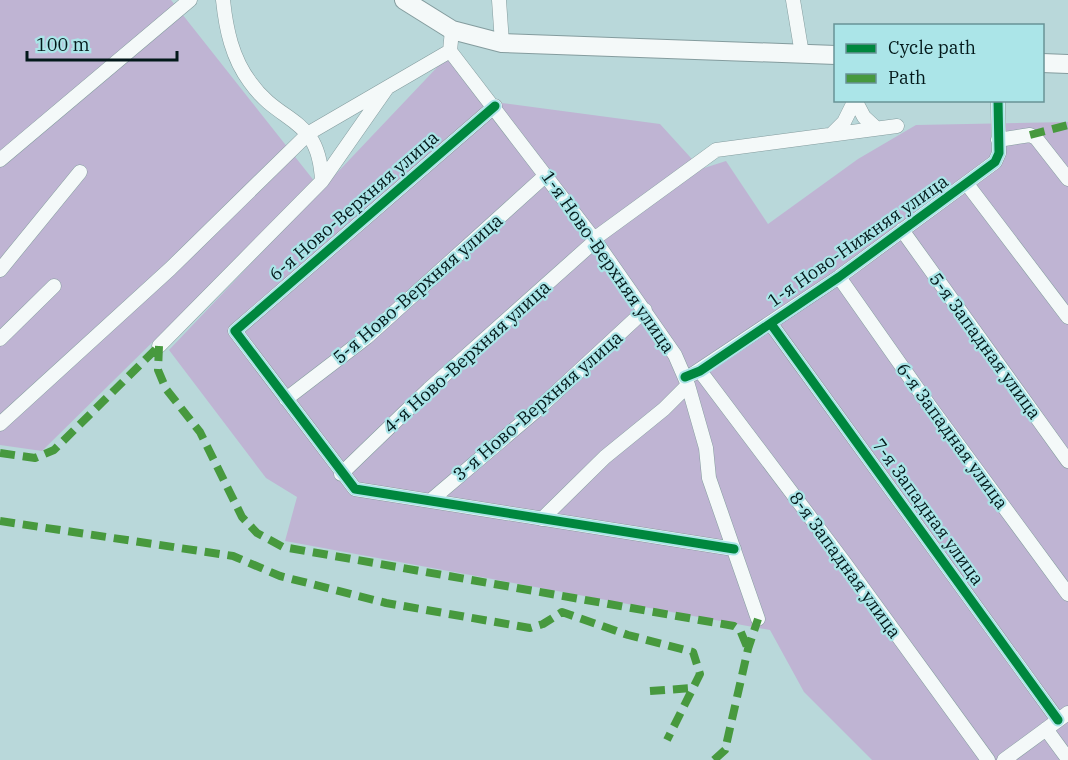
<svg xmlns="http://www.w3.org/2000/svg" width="1068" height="760" font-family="'IBM Plex Serif',serif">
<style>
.green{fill:#bfb4d3}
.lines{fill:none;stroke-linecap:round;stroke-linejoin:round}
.minor-casing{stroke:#849c9e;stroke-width:15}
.major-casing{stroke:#849c9e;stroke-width:20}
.minor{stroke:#f4f9f9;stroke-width:14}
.major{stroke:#f4f9f9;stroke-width:18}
.quiet{stroke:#47993e;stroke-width:8;stroke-dasharray:15 8;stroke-linecap:butt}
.cycleway-casing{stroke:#abe5e8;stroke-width:13}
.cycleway{stroke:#00873e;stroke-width:9}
.labels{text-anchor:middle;stroke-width:4.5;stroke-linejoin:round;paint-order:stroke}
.street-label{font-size:18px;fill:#03191a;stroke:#abe5e8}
</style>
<rect width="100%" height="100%" fill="#b9d8da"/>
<!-- green -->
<path class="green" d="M0,0H171L315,182L42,451L0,445Z
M457,58L494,102L660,124L701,169L726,161L768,224L858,159L916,125L1068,122V760H872L804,692L770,630L285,541L297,497L266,478L169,350L444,60Z"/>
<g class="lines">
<!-- minor casing -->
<g class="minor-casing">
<path id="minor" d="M223,0C226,29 232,58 250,82C281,126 319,115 322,181
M499,0L502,43
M793,0L802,54
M452,30L450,51L594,239L675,355L688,385L706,448L709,478L758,619
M855,100L864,117L876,128
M495,106L235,331L355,489L734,549
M832,134L844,122L855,100
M998,140L1030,135L1036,138L1068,179
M0,160L190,0
M967,184L1068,317
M902,230L1068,461
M594,239L716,150L897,126
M0,270L80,172
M839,277L929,405L1068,594
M771,324L1058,720
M0,339L54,286
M159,346L322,181L387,88
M700,371L844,562L988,760
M693,374L839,277L995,162L999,153L998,100
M286,399L367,337L546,175
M0,424L170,269L309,133L450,51
M341,474L429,389L595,241
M430,501L537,410L645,310
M542,519L605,457L664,409L688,385
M1046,729L1068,759
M1004,760L1068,713"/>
</g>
<!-- major casing -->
<g class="major-casing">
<path id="major" d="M404,0L452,30L502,43L836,55
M1042,63L1068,64"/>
</g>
<!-- minor -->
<use href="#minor" class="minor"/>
<!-- major -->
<use href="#major" class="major"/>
<!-- quiet -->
<path class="quiet" d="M1030,135L1068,125
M159,346L158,370L166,389L200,432L242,517L257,533L283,547L734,626L740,630L748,649
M0,453L35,458L54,450L159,346
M0,521L233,556L280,576L386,603L530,628L543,624L562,612L628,635L693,652L700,674L667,740
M650,691L693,688
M714,760L725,750L748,649L758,619"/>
<!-- cycleway casing -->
<g class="cycleway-casing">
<path id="cycleway" d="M495,106L235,331L355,489L734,549
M771,324L1058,720
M685,377L700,371L839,277L995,162L999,153L998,100"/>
</g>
<!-- cycleway -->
<use href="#cycleway" class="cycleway"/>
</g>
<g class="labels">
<!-- street labels -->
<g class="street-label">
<text transform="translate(354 206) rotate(-41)" y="6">6-я Ново-Верхняя улица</text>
<text transform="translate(858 241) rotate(-35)" y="6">1-я Ново-Нижняя улица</text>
<text transform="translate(608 262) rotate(55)" y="6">1-я Ново-Верхняя улица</text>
<text transform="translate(418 289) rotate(-41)" y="6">5-я Ново-Верхняя улица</text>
<text transform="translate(985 346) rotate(54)" y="6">5-я Западная улица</text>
<text transform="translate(467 357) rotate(-42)" y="6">4-я Ново-Верхняя улица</text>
<text transform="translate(538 406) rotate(-41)" y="6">3-я Ново-Верхняя улица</text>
<text transform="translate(952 436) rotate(54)" y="6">6-я Западная улица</text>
<text transform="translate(928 512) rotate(54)" y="6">7-я Западная улица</text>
<text transform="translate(845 565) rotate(54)" y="6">8-я Западная улица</text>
</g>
</g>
<!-- legend -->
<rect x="834" y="24" width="210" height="78" fill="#abe5e8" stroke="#689396" stroke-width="1.5"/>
<rect x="846" y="44" width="30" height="9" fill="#00873e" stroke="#689396" stroke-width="1.5"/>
<text x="888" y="54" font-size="18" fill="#03191a">Cycle path</text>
<rect x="846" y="74" width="30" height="9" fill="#47993e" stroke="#689396" stroke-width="1.5"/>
<text x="888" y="84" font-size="18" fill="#03191a">Path</text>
<!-- scale -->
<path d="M27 51v9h150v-9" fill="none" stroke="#03191a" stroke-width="3"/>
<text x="36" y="51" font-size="18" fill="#03191a" stroke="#abe5e8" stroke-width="4.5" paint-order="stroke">100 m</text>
</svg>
